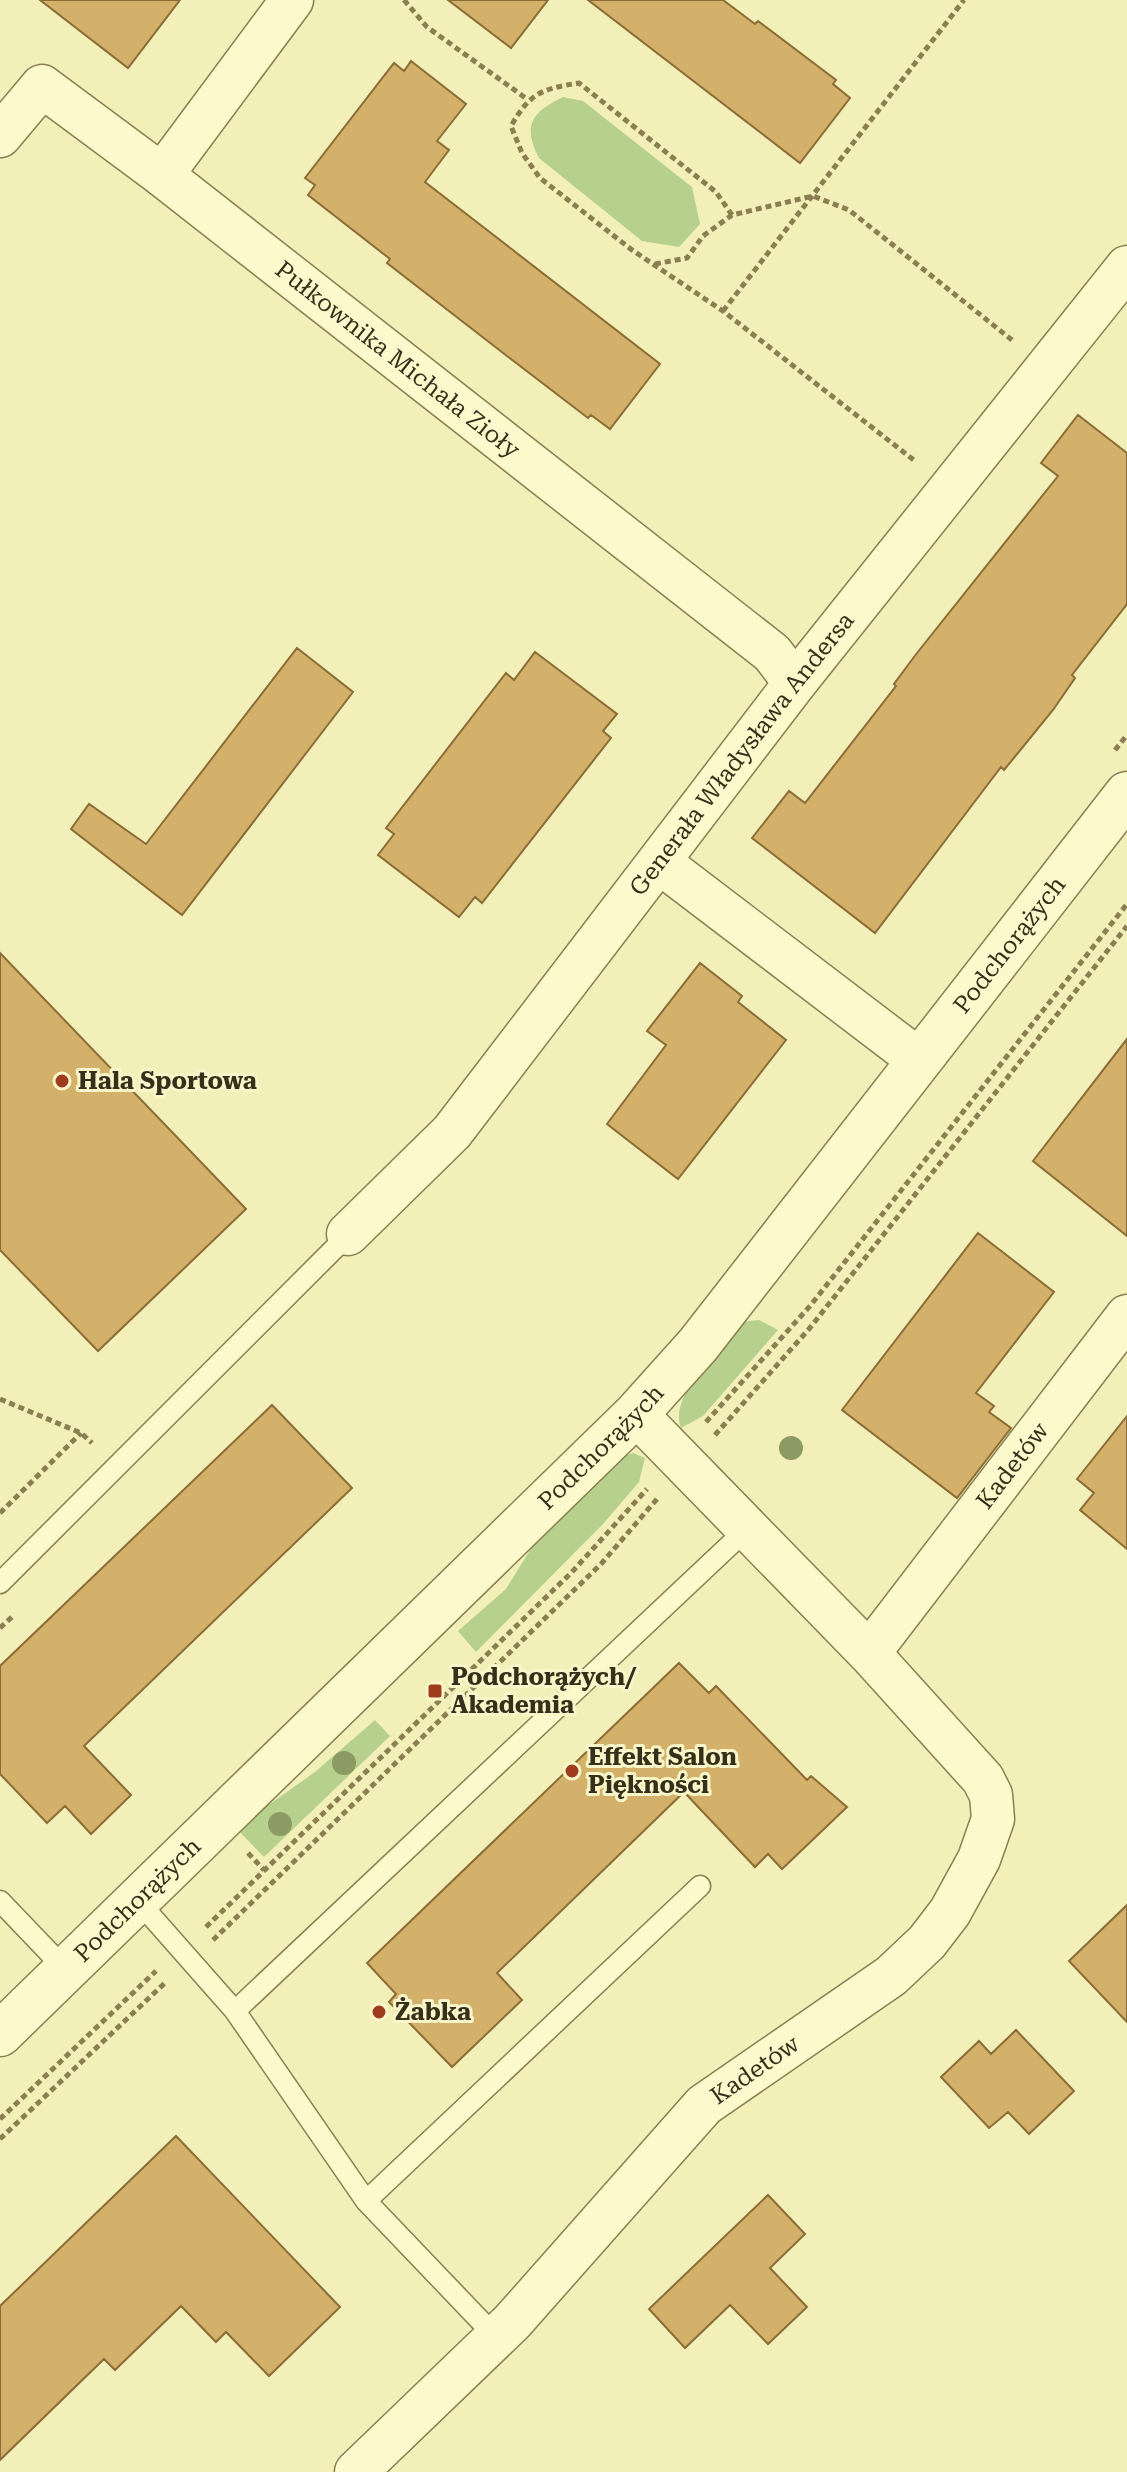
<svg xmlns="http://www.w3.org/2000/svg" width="1127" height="2472" font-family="'Roboto Serif',serif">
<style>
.green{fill:#b7d08d}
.building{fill:#d4b16b;stroke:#8b6d36;stroke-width:2}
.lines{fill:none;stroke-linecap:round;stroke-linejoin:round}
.service-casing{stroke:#8a7e52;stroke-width:23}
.minor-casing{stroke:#8a7e52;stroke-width:45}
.tertiary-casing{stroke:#8a7e52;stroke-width:47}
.path{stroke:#8a7e52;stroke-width:5;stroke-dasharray:6 4;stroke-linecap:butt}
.service{stroke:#fcfacd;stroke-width:20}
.minor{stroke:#fcfacd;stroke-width:42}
.tertiary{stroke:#fcfacd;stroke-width:44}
.tree{fill:#8c9a64}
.poi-dot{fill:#9e3c1d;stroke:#f9f7c9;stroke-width:3}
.labels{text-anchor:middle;stroke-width:6;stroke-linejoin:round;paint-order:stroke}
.street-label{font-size:24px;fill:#372f19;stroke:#f9f7c9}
.poi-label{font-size:24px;font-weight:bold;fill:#372f19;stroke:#f9f7c9;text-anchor:start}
</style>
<rect width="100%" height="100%" fill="#f2efb9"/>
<!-- green -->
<path class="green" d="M563,97L583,101L692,187L700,224L679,247L642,241L539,158C522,125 532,112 563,97Z
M759,1320L778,1330L703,1416L681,1428C668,1395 721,1347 741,1322Z
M633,1453L645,1458L639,1482L603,1524L476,1652L458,1631L506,1589L535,1542L620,1458Z
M375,1720L390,1736L264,1857L236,1828L315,1772Z"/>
<!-- building -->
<path class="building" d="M40,0H180L128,68Z
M448,0H548L511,48Z
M588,0H723L755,24L758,21L836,80L833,84L850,98L800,163Z
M411,61L466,104L437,141L449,150L425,182L660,364L610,429L591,415L588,418L507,356L387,263L390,259L308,195L315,185L305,178L394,63L404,71Z
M1078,415L1127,453V604L1072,675L1075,678L1053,710L1004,770L1001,767L875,933L752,838L789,791L805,803L896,686L894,684L917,653L1058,476L1041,463Z
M297,648L353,692L182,915L71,829L89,804L146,844Z
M535,652L617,714L603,731L611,738L482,903L475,897L459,917L378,855L394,834L386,828L506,673L514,680Z
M0,953L246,1209L98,1351L0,1250Z
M700,963L742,996L738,1002L786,1040L678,1179L607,1124L666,1045L647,1031Z
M1127,1039V1236L1033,1161Z
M978,1233L1054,1292L976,1393L994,1406L989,1412L1011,1428L957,1498L842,1410Z
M272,1405L352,1488L84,1746L131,1795L91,1834L65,1806L47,1823L0,1774V1666Z
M1127,1416V1549L1080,1510L1094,1493L1077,1479Z
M679,1663L709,1693L716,1686L807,1780L811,1776L847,1807L782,1869L768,1854L755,1867L684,1792L497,1973L522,2000L452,2067L389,2002L396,1994L367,1963Z
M1127,1905V2022L1069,1961Z
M1016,2030L1074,2091L1029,2134L1008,2112L989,2128L941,2077L979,2041L991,2054Z
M176,2136L340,2307L269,2376L226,2332L216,2342L181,2306L115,2370L104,2359L0,2460V2306Z
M768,2195L805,2234L770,2268L807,2307L768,2344L730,2305L685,2348L649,2309Z"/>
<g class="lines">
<!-- service casing -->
<g class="service-casing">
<path id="service" d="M0,1583L337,1246
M0,1901L67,1971
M138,1901L235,2011L366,2201L496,2337
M235,2011L748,1528
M366,2201L700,1886"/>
</g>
<!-- minor casing -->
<g class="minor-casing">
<g id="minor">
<path id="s1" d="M0,136L42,86L162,175L772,653L795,683"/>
<path d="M162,175L292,0"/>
<path d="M659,862L919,1060"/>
<path id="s2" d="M348,1234L452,1132L795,683L1127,267"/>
<path id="s3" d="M869,1653L1127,1316"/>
<path id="s4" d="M356,2472L512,2322L704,2105L891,1976L927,1942L950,1912L979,1859L993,1819L991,1795L983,1779L869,1653L636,1414"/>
</g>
</g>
<!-- tertiary casing -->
<g class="tertiary-casing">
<g id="tertiary">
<path id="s5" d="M0,2034L636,1414L698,1345L1127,794"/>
</g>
</g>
<!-- path -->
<path class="path" d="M404,0L427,27L527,99
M732,215L716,192L579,83C541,89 530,93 511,126L522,153L540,178L632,250L723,311L915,461
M655,264L687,258L703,236L732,215L813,196L849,210L1012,340
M723,311L964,0
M1115,750L1127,735
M0,1399L81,1433L92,1443
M706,1422L810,1306L1127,904
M715,1435L809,1329L1127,926
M0,1513L81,1433
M0,1628L13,1616
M248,1853L264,1870
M206,1927L572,1572L647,1489
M213,1940L601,1564L657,1499
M0,2119L156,1971
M0,2139L167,1981"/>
<!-- service -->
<use href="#service" class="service"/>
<!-- minor -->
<use href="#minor" class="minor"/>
<!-- tertiary -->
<use href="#tertiary" class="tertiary"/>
</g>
<!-- trees -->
<g class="tree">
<circle cx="791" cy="1448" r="12"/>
<circle cx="344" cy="1763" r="12"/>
<circle cx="280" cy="1824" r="12"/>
</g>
<!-- markers -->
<g class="poi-dot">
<circle cx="62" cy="1081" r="8"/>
<rect x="427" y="1683" width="16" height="16" rx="4"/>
<circle cx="572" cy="1771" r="8"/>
<circle cx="379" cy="2012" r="8"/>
</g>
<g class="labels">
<!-- street labels -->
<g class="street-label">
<text dy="8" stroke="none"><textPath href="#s1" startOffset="514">Pułkownika Michała Zioły</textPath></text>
<text dy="8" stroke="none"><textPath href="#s2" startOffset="622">Generała Władysława Andersa</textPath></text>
<text dy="8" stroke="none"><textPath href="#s5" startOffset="1488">Podchorążych</textPath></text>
<text dy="8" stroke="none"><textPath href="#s5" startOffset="840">Podchorążych</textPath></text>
<text dy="8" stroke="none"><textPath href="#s3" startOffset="236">Kadetów</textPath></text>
<text dy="8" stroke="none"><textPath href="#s5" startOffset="192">Podchorążych</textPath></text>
<text dy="8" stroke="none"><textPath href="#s4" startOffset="568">Kadetów</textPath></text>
</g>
<!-- poi labels -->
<g class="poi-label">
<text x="78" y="1089">Hala Sportowa</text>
<text x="451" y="1685">Podchorążych/<tspan x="451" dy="28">Akademia</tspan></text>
<text x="588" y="1765">Effekt Salon<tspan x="588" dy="28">Piękności</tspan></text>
<text x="395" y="2020">Żabka</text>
</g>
</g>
</svg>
